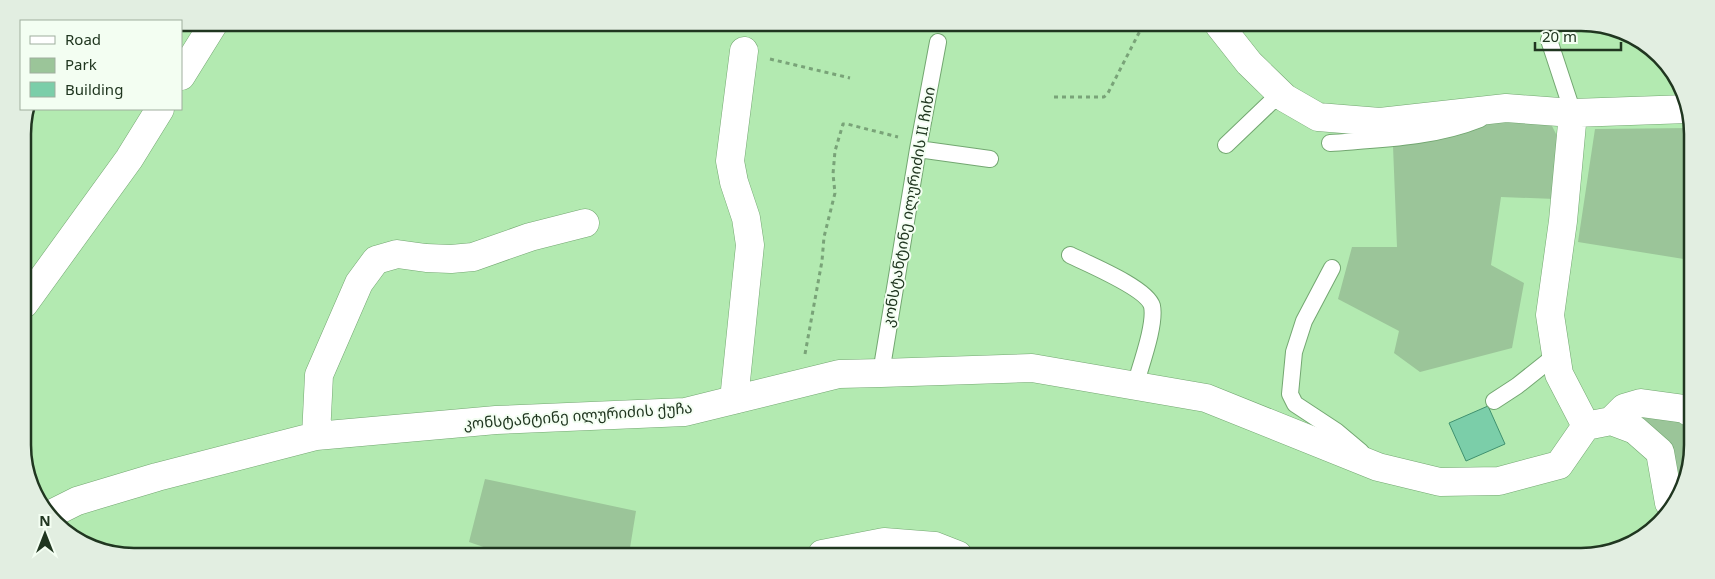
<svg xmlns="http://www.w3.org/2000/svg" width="1715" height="579" font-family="'Noto Sans','Noto Sans Georgian',sans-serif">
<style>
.green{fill:#9bc599}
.building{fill:#7bcea9;stroke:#3f916f}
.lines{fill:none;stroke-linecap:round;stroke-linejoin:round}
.service-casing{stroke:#73a771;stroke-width:18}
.minor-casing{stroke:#73a771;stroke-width:29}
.path{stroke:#79a378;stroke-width:3;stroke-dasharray:4 4;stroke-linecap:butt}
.service{stroke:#fff;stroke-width:16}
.minor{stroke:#fff;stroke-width:28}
.labels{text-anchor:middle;stroke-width:4;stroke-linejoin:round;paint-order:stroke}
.street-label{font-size:15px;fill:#203620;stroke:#f3fef2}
.rim{fill:none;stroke:#203620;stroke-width:2.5}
</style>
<rect width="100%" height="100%" fill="#b3eab1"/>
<!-- green -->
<path class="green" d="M1525,115L1550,122L1560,142L1555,199L1501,197L1491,265L1524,283L1512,348L1420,372L1394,353L1399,331L1338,299L1352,247H1397L1393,146Z
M1690,128V260L1578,242L1595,129Z
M1666,414L1689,424V474L1680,487L1631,417Z
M485,479L636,511L629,554H504L469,542Z"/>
<!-- building -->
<path class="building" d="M1488,406L1505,444L1466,461L1449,423Z"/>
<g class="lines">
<!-- service casing -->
<g class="service-casing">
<path id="service" d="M1549,40L1573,113
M1330,143C1381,139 1433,138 1480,119
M1226,145L1271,102L1285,98
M918,149L990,159
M1070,255C1088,264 1147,288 1152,306C1156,325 1140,367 1135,386
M1332,268L1304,321L1294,352L1290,394L1295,404L1336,431L1361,452
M881,373L918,149L938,42
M1494,401L1517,386L1556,355"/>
</g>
<!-- minor casing -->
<g class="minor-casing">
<path id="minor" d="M1219,25L1249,63L1285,98L1318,117L1380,122L1506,108L1573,113L1688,109
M181,76L214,23
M1573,113L1563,221L1550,315L1559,374L1586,426
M24,304L129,159L160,109
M734,400L750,245L746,218L734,182L730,161L744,51
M1611,421L1624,408L1641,403L1685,409L1689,412
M1586,426L1611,421L1635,430L1660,452L1669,503
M316,436L319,375L359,283L376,260L397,254L426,258L451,259L473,257L530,237L585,223
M49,515L77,501L157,477L316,436L496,420L685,412L839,374L881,373L1032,368L1206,398L1378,467L1440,482L1499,481L1559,465L1586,426
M822,554L884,542L935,546L958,555"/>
</g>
<!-- path -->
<path class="path" d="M770,59L850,78
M1054,97H1104L1108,93L1143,25
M805,354L822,261L824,237L835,193L833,174L835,151L843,124H847L898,137"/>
<!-- service -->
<use href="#service" class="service"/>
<!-- minor -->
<use href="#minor" class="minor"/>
</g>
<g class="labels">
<!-- street labels -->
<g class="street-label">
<text transform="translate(909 207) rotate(-80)" y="5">კონსტანტინე ილურიძის II ჩიხი</text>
<text transform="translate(578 416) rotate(-4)" y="5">კონსტანტინე ილურიძის ქუჩა</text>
</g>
</g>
<!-- crop -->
<path d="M0 0H1715V579H0ZM134 31H1581A103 103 0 0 1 1684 134V445A103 103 0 0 1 1581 548H134A103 103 0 0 1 31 445V134A103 103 0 0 1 134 31Z" fill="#e2eee1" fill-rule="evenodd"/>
<path class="rim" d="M134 31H1581A103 103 0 0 1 1684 134V445A103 103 0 0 1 1581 548H134A103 103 0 0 1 31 445V134A103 103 0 0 1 134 31Z"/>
<!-- legend -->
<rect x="20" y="20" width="162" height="90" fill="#f3fef2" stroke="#9fae9e"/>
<rect x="30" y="36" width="25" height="8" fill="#ffffff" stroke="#9fae9e"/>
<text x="65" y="45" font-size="15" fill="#203620">Road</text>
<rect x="30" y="58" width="25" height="15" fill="#9bc599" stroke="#9fae9e"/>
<text x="65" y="70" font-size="15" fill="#203620">Park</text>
<rect x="30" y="82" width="25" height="15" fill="#7bcea9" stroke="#9fae9e"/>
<text x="65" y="95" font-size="15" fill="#203620">Building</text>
<!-- north arrow -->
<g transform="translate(45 534)" stroke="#f3fef2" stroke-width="4" paint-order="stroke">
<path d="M0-4L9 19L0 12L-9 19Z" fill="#203620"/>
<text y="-8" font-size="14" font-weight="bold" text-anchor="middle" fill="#203620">N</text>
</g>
<!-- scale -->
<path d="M1535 42v8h86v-8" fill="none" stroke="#203620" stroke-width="2.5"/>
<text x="1542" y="42" font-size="15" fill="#203620" stroke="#f3fef2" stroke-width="4" paint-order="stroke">20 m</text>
</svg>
